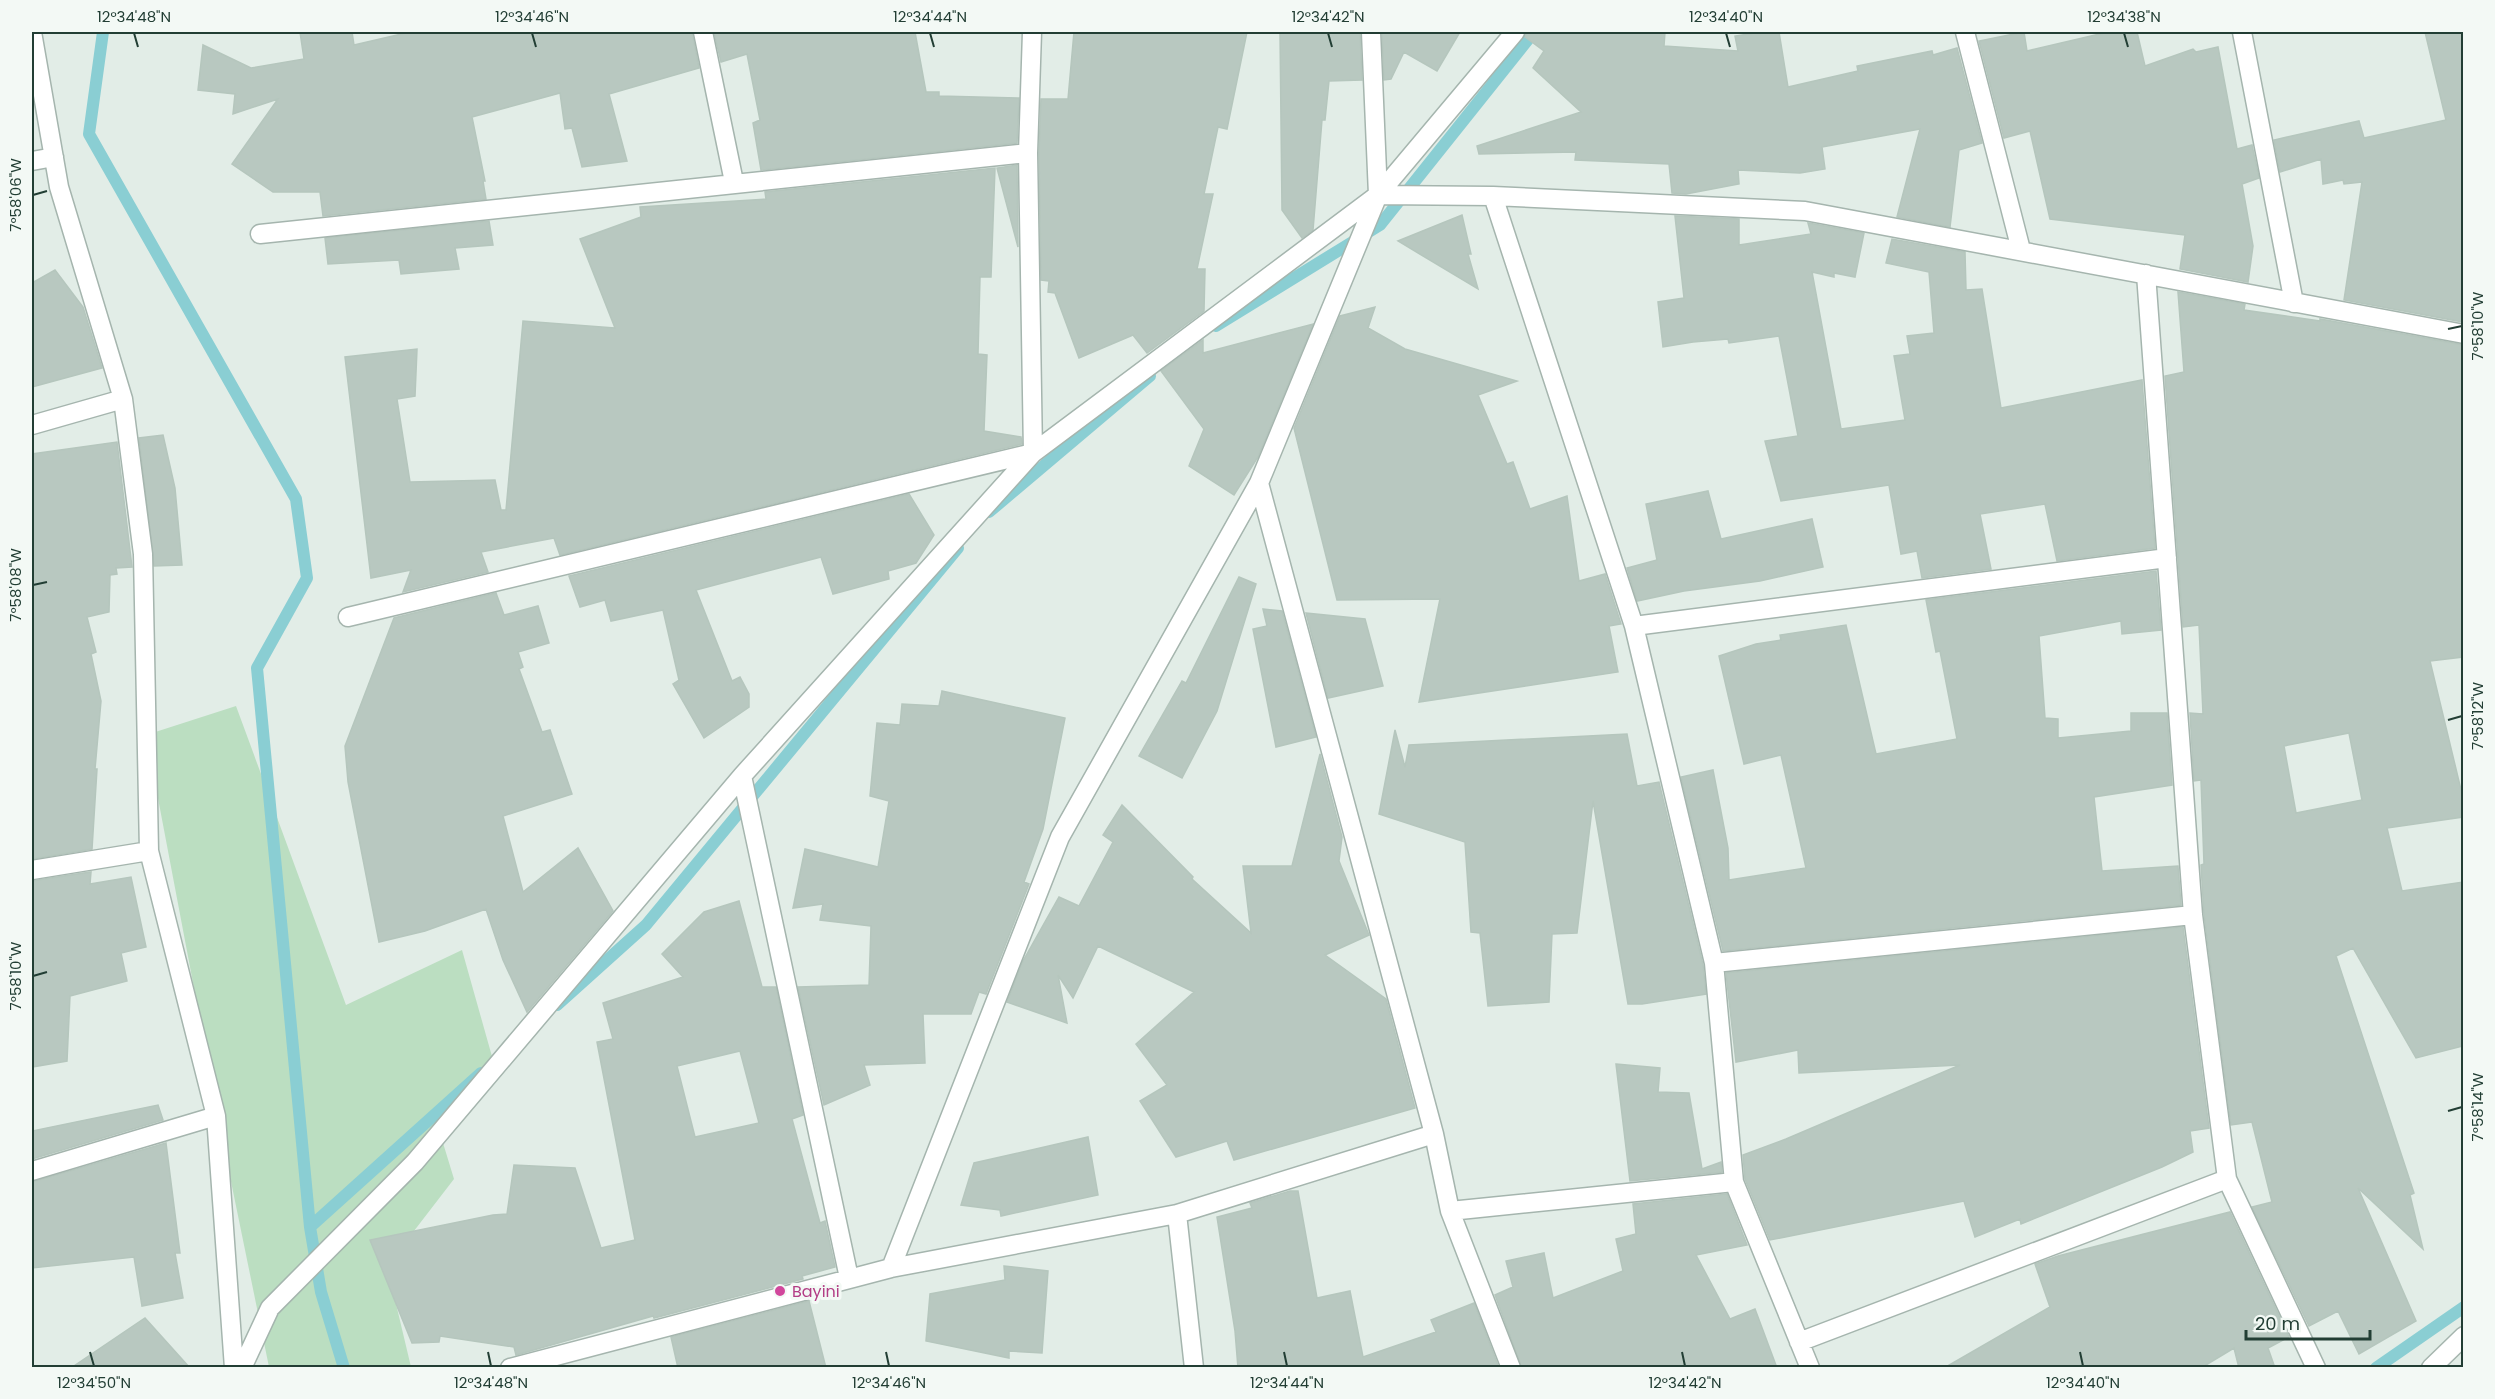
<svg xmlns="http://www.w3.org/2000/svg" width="2495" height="1399" font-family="Poppins,sans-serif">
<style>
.green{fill:#bbdec1}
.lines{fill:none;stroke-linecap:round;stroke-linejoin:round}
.stream{stroke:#8aced3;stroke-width:12}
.building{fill:#b8c8c0;stroke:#b5c6bd;stroke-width:1.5;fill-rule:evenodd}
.minor-casing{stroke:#a5b5ae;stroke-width:21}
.minor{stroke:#fff;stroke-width:18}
.ticks{fill:none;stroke:#223e34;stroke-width:2}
.hotel-dot{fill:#d1479c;stroke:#f3f9f5;stroke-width:2}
.labels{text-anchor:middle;stroke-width:6;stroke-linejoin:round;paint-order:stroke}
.hotel-label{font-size:16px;fill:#b23c85;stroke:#f3f9f5;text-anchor:start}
.neatline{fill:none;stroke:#223e34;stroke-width:2}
.ticks-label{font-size:15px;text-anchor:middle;fill:#223e34}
</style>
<rect width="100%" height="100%" fill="#e2ede7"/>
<!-- green -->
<path class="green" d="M236,706L346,1005L462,950L493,1060L436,1120L454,1179L387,1266L411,1367H269L227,1162L146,735Z"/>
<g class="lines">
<!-- stream -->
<path class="stream" d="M103,32L89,134L296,499L307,578L257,668L310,1227L321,1292L344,1368
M1216,326L1380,225L1534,32
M989,512L1150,376
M557,1005L646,925L958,548
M310,1227L481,1073
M2376,1368L2464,1307"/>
</g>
<!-- building -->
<path class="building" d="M300,32H352L354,45L410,32H692L699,68L609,94L627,161L582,167L572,128L565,129L560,93L472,117L485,181H483L486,199L323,216L320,192H273L232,164L278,99L233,114L235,94L198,90L203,45L251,68L304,59Z
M714,32H915L926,92H939V96L1019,98L1017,143L761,170L753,123L760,120L747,54L721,62Z
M1074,32H1247L1227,129L1218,127L1204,194H1213L1197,269H1205L1204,311L1147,353L1133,335L1079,358L1055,293L1048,292L1049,281L1041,280L1039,153L1041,99H1068Z
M1280,32H1360L1362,80L1329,81L1325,120H1322L1313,230L1302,238L1282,210Z
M1382,32H1460L1437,71L1404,52L1391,79L1384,80Z
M1526,32H1665L1664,46L1738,51L1735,36L1761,32H1779L1788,87L1858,71L1857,66L1932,51L1933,55L1957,48L1982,143L1959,150L1950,227L1897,217L1920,129L1822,147L1825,169L1800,173L1738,170L1739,184L1686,194L1672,193L1669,164L1575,160L1576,152L1479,154L1477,146L1581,112L1533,68L1544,51L1525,37Z
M2024,32L2027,51L2108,32H2137L2145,66L2193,49L2196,52L2218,47L2237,149L2252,145L2259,178L2242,184L2253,246L2248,282L2180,269L2185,235L2050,219L2030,131L2004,138L1979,41Z
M2425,32H2463V322L2344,300L2362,182L2344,184L2343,180L2323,184L2321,159L2280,172L2274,140L2359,121L2364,138L2446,120Z
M1017,165L1018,247L997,168Z
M995,168L991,277H980L978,354L987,355L984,431L1021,437L1022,444L560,555L554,538L481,552L488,572L403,592L411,570L371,578L345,357L417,349L415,396L397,399L410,482L495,480L501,510H506L523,321L615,328L580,239L641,217L640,207L766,199L765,192Z
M1462,215L1471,254H1468L1478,289L1398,241Z
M1675,216L1739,219V245L1811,234L1808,223L1864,233L1855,277L1834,273V277L1812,272L1841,429L1905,420L1894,356L1910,354L1907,336L1934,333L1929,272L1886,263L1892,239L1965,252L1966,290L1982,289L2001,408L2142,380L2155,548L2057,561L2045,504L1980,514L1991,569L1922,578L1917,551L1901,554L1889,485L1781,501L1765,441L1798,436L1779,336L1729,343L1728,339L1693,342L1663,347L1658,302L1684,298Z
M489,221L493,245L455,248L459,269L401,274L399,260L328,264L325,238Z
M55,270L83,307L102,368L32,387V283Z
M2178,292L2245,304L2244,310L2320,321V319L2463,345V657L2430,661L2463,798V817L2387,828L2402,891L2463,882V1046L2416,1058L2353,948L2336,956L2414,1193L2410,1195L2423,1249L2358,1188L2416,1321L2359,1354L2338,1311L2309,1326L2252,1207L2272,1202L2252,1122L2231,1125L2204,914L2201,865L2204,864L2201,780L2194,781L2190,713L2203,714L2199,625L2183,627L2165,376L2184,372ZM2349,733L2362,800L2296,813L2284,746Z
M1375,307L1368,328L1405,349L1517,381L1478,395L1507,464L1513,462L1530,509L1567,496L1579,581L1605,574L1621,624L1609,626L1618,672L1419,702L1440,599L1337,600L1294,428L1340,316Z
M1313,324L1258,457L1234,495L1189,466L1204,429L1161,371L1203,340V353Z
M163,435L175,488L182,565L154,566L139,438Z
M117,442L132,567L116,568L117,574L110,575L109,612L87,617L96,652L91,654L101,701L95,769H97L92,849L32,859V454Z
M1708,491L1721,539L1812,519L1823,567L1760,581L1684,591L1637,601L1627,568L1657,560L1646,504Z
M909,494L934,535L916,563L888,571L889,579L833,594L821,557L696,590L732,681L740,677L749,694V707L704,738L673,684L679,680L663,610L611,621L605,600L580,607L569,576Z
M2156,571L2161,630L2122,634L2121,621L2039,636L2045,718L2058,719V738L2131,731V713H2167L2172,785L2094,797L2102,871L2178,866L2181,905L1723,951L1681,777L1713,770L1728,848L1729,880L1806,868L1781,755L1744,764L1719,656L1756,644L1781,640L1780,635L1846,625L1876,754L1957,739L1940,651L1936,652L1926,600Z
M1239,577L1256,584L1217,711L1182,778L1139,756L1182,681L1186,683Z
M496,593L504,615L538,606L549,643L518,652L523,667L519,669L542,732L550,730L572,794L503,816L523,892L578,848L613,911L527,1012L503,960L486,909L425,931L379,942L348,782L345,746L394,618Z
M1263,609L1282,611L1316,737L1276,747L1253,629L1267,626Z
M1306,613L1365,619L1383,686L1328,698Z
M942,691L1065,718L1043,829L1024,882L1029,884L986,994L979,992L971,1014H923L925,1063L864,1065L870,1085L824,1105L798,987L869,985L871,926L820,920L823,904L793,908L805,849L878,867L889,801L870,796L877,723L900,725L902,704L939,706Z
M1395,730L1405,767L1409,745L1627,734L1637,786L1659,782L1703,965L1706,994L1642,1004H1628L1593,801L1577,933L1552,934L1549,1002L1488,1006L1480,933L1471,932L1465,842L1379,814Z
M1320,754L1342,837L1339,861L1369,935L1325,955L1386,999L1415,1108L1234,1160L1227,1141L1176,1157L1140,1101L1167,1085L1136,1044L1194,992L1098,946L1073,998L1058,975L1067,1023L1007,1002L1023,961L1059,897L1079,906L1113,842L1103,835L1122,805L1193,877L1192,879L1251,933L1243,866H1292Z
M91,872L90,884L131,877L146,947L121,953L127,981L70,996L67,1061L32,1067V881Z
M739,901L762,987H776L803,1115L792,1119L820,1223L825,1221L835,1267L802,1276L803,1279L654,1318L653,1316L516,1355L514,1347L440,1336L439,1342L412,1343L370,1240L493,1215L507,1214L514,1165L575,1168L601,1248L635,1240L597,1042L613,1039L603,1003L683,977L662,954L704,912ZM740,1051L759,1123L695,1137L677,1066Z
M2183,927L2209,1128L2190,1131L2193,1152L2162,1167L2021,1224L2020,1219L1975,1237L1964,1201L1770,1240L1745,1179L1743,1155L1786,1139L1960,1065L1799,1073L1798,1050L1736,1062L1726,973Z
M1616,1064L1660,1068L1658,1092L1689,1093L1702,1169L1721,1162L1722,1172L1630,1181Z
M158,1105L163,1120L32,1159V1131Z
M1088,1137L1098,1195L1001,1216L1000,1210L961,1205L974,1163Z
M166,1143L180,1253H175L183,1298L142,1306L134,1257L32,1268V1182Z
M1290,1191H1298L1317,1298L1350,1291L1363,1357L1436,1332L1431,1320L1474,1303L1499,1368H1238L1235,1331L1217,1217L1252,1208L1250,1203Z
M1727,1194L1747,1245L1696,1255L1730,1319L1755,1309L1777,1368H1522L1495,1295L1513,1287L1506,1261L1544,1253L1553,1298L1623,1271L1616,1239L1636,1234L1633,1204Z
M2230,1212L2289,1337L2268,1348L2275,1368H2239L2234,1348L2201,1368H1944L2050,1307L2035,1264L2058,1256Z
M1004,1266L1048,1271L1042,1353L1009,1351V1358L926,1341L930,1294L1005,1280Z
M809,1301L826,1368H678L671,1337Z
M145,1318L190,1368H71Z"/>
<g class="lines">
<!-- minor casing -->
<g class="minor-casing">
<path id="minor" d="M32,32L59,187L123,399
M703,32L734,182
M1965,32L2021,250
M2242,32L2294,303
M32,161L54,157
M1378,195L1493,196L1805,211L2464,334
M1493,196L1634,626L1714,963L1734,1182L1810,1368
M260,234L1028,153
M2146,274L2193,915L2227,1179L2316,1368
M32,425L123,399L143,554L149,851L216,1116L234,1368
M1259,483L1434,1134L1450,1211L1511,1368
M348,617L1033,453L1028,153L1032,32
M1634,626L2167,558
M742,776L849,1278
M32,870L149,851
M1714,963L2193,915
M32,1171L216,1116
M1450,1211L1734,1182
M1177,1214L1194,1368
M891,1268L1060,837L1259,483L1378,195L1371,32
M1799,1342L2227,1179
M242,1368L270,1308L415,1162L742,776L1033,453L1378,195L1515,32
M510,1368L891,1268L1177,1214L1434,1134
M2431,1368L2464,1336"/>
</g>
<!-- minor -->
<use href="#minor" class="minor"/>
</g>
<!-- ticks -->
<path class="ticks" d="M134,33L138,47M532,33L536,47M930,33L934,47M1328,33L1332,47M1726,33L1730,47M2124,33L2128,47M33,195L47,191M2448,329L2462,326M33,585L47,582M2448,720L2462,716M33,976L47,972M2448,1111L2462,1107M90,1352L94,1366M488,1352L491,1366M886,1352L889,1366M1284,1352L1287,1366M1682,1352L1685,1366M2080,1352L2083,1366"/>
<!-- markers -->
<circle class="hotel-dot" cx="780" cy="1291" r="6"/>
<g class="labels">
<!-- hotel labels -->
<g class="hotel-label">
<text x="792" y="1297">Bayini</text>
</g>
</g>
<!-- border -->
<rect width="2495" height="1399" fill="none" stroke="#f3f9f5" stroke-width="66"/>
<!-- scale -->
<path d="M2246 1330v9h124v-9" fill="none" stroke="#223e34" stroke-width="3"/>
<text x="2255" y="1330" font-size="18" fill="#223e34" stroke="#f3f9f5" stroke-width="4.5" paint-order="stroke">20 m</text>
<rect x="33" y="33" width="2429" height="1333" class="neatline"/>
<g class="ticks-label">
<text x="134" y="22">12°34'48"N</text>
<text x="532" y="22">12°34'46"N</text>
<text x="930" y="22">12°34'44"N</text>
<text x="1328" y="22">12°34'42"N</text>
<text x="1726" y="22">12°34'40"N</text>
<text x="2124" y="22">12°34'38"N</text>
<text transform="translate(16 195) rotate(-90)" y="5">7°58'06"W</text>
<text transform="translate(2478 326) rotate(-90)" y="5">7°58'10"W</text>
<text transform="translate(16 585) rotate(-90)" y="5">7°58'08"W</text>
<text transform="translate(2478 716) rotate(-90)" y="5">7°58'12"W</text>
<text transform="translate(16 976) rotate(-90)" y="5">7°58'10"W</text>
<text transform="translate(2478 1107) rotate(-90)" y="5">7°58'14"W</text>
<text x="94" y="1388">12°34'50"N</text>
<text x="491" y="1388">12°34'48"N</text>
<text x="889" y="1388">12°34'46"N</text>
<text x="1287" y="1388">12°34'44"N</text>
<text x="1685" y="1388">12°34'42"N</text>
<text x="2083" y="1388">12°34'40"N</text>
</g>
</svg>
